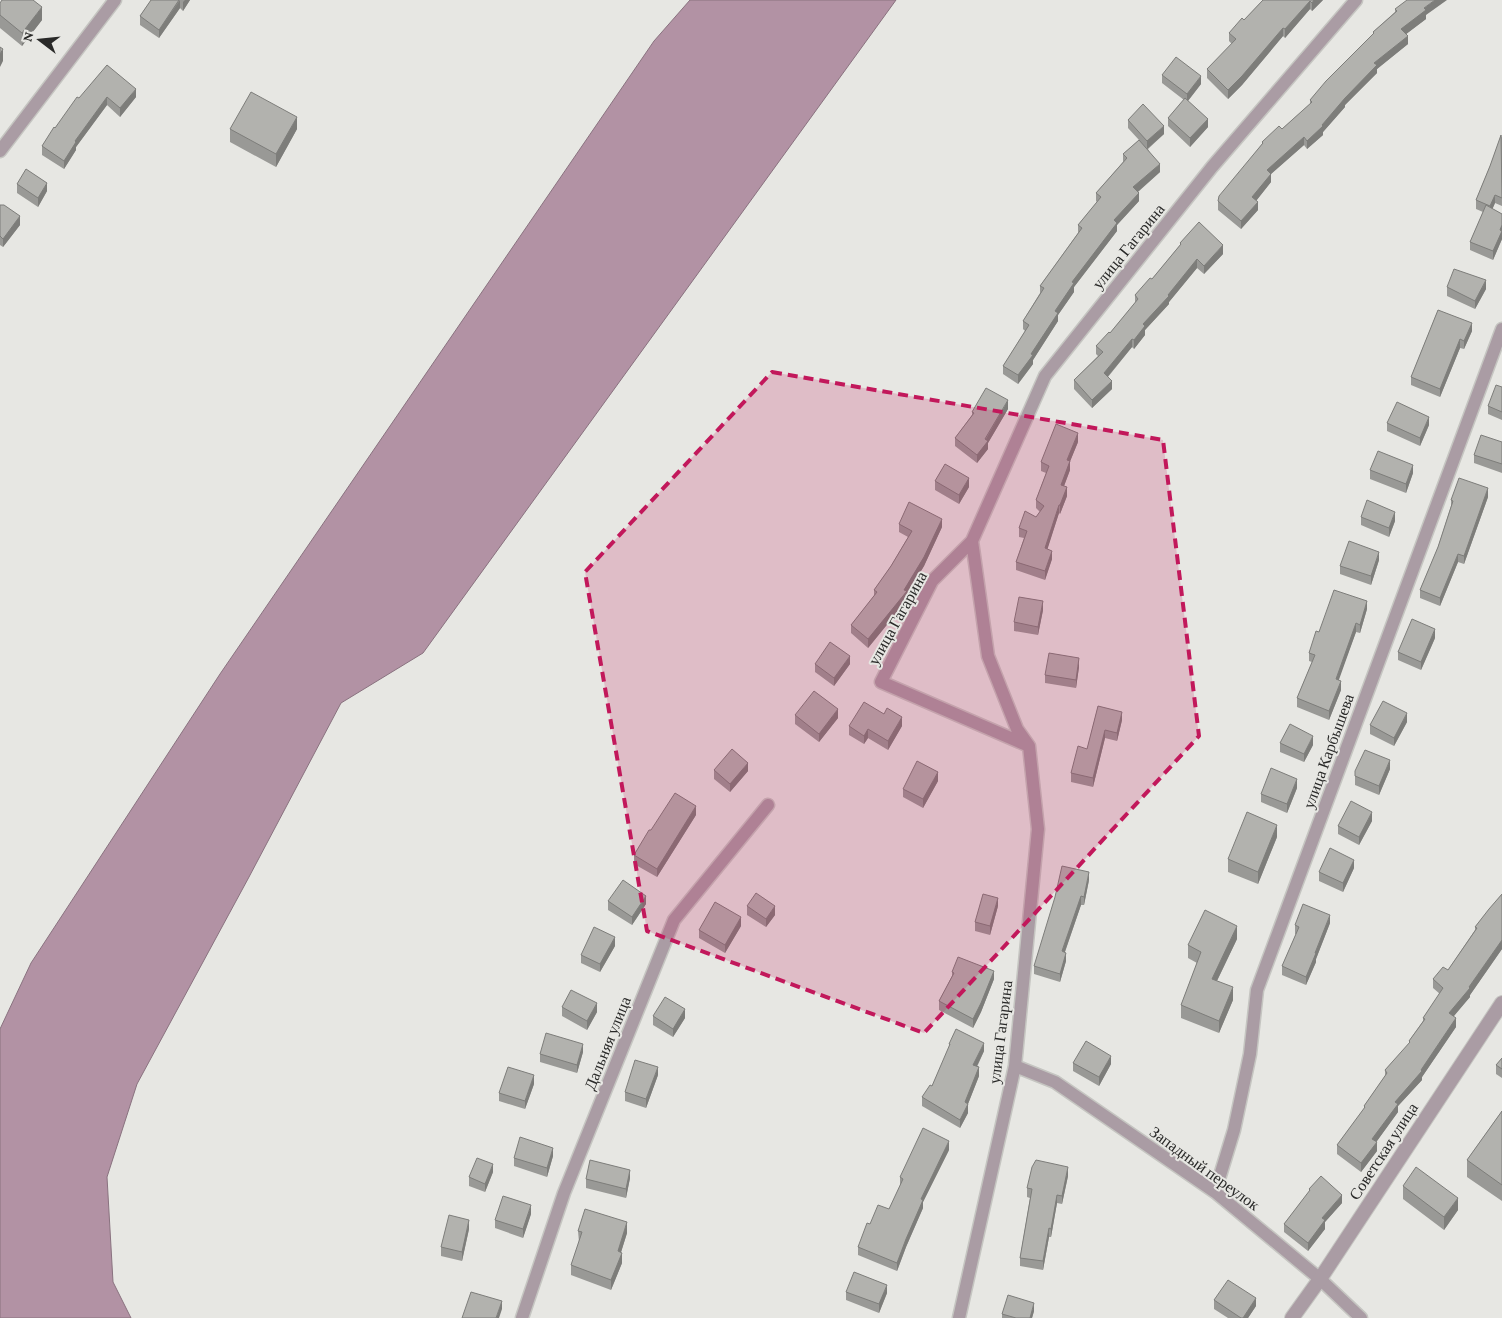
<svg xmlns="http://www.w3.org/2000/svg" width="1502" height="1318" font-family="'Crimson Pro',serif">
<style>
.water{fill:#b292a4;stroke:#89727f}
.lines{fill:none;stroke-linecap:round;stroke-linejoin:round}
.minor-casing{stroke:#c5c5c1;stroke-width:15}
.tertiary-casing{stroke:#c5c5c1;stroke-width:16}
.minor{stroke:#aa9ca4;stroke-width:12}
.tertiary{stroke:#aa9ca4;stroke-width:14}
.wall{fill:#999996}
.shaded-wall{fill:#7d7d7a}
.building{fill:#b2b2ae;stroke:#7d7d7a}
.marked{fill:#c2185b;fill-opacity:0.2;stroke:#c2185b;stroke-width:4;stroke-dasharray:10 6;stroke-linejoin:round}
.labels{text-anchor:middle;stroke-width:4;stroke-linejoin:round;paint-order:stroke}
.street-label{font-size:16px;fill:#292928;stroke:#e7e7e3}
</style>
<rect width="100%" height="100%" fill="#e7e7e3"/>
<!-- water -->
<path class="water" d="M690,0H896L423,653L341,703L249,877L137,1084L107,1177L113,1282L131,1318H0V1029L31,963L220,674L654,41Z"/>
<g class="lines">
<!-- minor casing -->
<g class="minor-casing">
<path id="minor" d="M0,151L115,0
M972,541L932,581L881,682L1029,746
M1015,1066L1055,1082L1215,1192L1320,1279L1361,1318
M1215,1192L1234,1130L1250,1054L1257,990L1502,329
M522,1318L564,1193L674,920L768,805
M959,1318L1015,1066L1038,829L1029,746L1017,729L988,656L972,541L1045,376L1212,167L1356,0"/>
</g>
<!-- tertiary casing -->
<g class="tertiary-casing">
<path id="tertiary" d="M1292,1318L1320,1279L1502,1003"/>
</g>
<!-- minor -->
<use href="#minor" class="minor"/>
<!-- tertiary -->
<use href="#tertiary" class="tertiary"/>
</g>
<!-- wall -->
<path class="wall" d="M151,0H190L183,11L180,8L159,38L140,25V16Z
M1263,0H1323L1312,11L1310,9L1285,38L1283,36L1242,85L1228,99L1207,78V69L1232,44L1229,41V33L1244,20Z
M0,3L42,20L22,46L0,28Z
M1395,9L1426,15V19L1406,34L1408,44L1377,69V73L1345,105V107L1323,132V135L1307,149L1304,145L1271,174V182L1256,201L1258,210L1241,229L1218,210V201L1262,144V142L1282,129L1310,104V100L1373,34V32L1395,12Z
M107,65L136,97L120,117L107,105L76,147V150L64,169L42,155V146L55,128Z
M1162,75L1201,84L1188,101L1208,127L1190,147L1168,126V118L1184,100L1162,83Z
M1128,120L1164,134L1148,149L1160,172L1138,192L1139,201L1117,225V231L1074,287V292L1058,315V321L1033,360V364L1018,384L1003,374V366L1025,331L1023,329V321L1040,293V286L1078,233V225L1097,202L1096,201V193L1123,162V154L1139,140L1128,128Z
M230,129H297L276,167L230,142Z
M1502,135V206L1495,203L1492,209L1502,214V239L1493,260L1470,250V242L1483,212L1476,209V200L1490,166Z
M17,184L47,191L38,207L17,193Z
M0,205L20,225L3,247L0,245Z
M1180,243L1223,254L1204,274L1197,268L1169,302V304L1145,330V335L1134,349L1132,347L1108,377L1112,389L1092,408L1074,389V380L1098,356L1096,354V346L1110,333L1135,303V295L1152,279L1180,245Z
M1447,287L1486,289L1475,309L1447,296Z
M1438,310L1472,331L1464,349L1460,348L1440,397L1411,385V377Z
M1502,387V420L1488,414V406Z
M1008,409L988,443V449L977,463L955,446V438L972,415V412Z
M1387,423L1429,425L1420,446L1387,431Z
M1078,442L1070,461V470L1064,486L1067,496L1060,514L1059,513L1047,549L1052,559L1045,580L1016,570V562L1024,538L1019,537V528L1036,517L1040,512L1036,508V500L1046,473L1041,471V462Z
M1502,442V473L1474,463V455Z
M1370,470L1413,473L1406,493L1370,479Z
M935,481L969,487L959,504L935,490Z
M1488,497L1464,564L1458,562L1440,606L1420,598V590L1438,547L1451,506V500Z
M1361,517L1395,521L1389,537L1361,525Z
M899,524L942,527L924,566L907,594V600L868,648L851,633V625L874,596V590L891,566L908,537L899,532Z
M1379,560L1371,585L1340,574V566Z
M1367,609L1360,633L1356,632L1338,680L1341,690L1329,720L1297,707V698L1312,662L1309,661V653L1319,632Z
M1043,610L1038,635L1014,631V622Z
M1435,638L1421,670L1398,660V652Z
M815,664H850L834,686L815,672Z
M1079,667L1076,688L1045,683V675Z
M1098,706L1122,720L1117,741L1105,738L1093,787L1071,782V773L1087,749Z
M795,715L838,718L819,742L795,724Z
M1407,722L1394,746L1370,734V725Z
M849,726H902L888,750L868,738L864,744L849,735Z
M1280,743L1313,745L1304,762L1280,752Z
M1390,769L1379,795L1355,785V771Z
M714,770L748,771L730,792L714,779Z
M938,781L923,808L903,797V789Z
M1297,788L1287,813L1261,802V794Z
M696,815L657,877L634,864V855L651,830Z
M1372,821L1359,845L1338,834V826Z
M1277,837L1258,884L1228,872V859Z
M1354,868L1343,892L1319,881V872Z
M1089,880L1084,905H1081L1065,952L1066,961L1060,982L1034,974V966Z
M1502,894V949L1470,995V997L1453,1016L1456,1027L1422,1077V1080L1398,1106V1112L1376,1142L1377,1151L1361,1172L1337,1154V1145L1364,1109V1106L1385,1076V1070L1409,1044V1041L1423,1021V1018L1440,994L1433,988V979L1448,970L1475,930V927Z
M608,901L646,904L632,925L608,910Z
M747,906L775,915L766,927L747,915Z
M998,906L990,935L975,931V922Z
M1330,923L1316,959V962L1306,985L1282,975V966L1296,934H1295V925Z
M741,926L725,953L699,938V930Z
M1237,939L1217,981L1233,1000L1219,1033L1181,1018V1005L1197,963L1188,958V945Z
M615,946L600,972L581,963V955Z
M952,972L994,979L981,1012L973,1028L939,1010V1001L952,976Z
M562,1007L597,1012L587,1030L562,1016Z
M653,1016L685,1018L673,1037L653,1025Z
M949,1044L984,1051L977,1067L979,1076L968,1104V1113L960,1128L922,1106V1097L932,1086L949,1048Z
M583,1052L577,1073L540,1062V1054Z
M1502,1058V1078L1496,1074V1065Z
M1073,1063L1111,1064L1099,1086L1073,1071Z
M658,1075L646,1108L625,1101V1092Z
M534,1084L525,1109L499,1101V1093Z
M1502,1111V1201L1467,1177V1160Z
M949,1150L923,1202V1208L906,1247L897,1271L858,1255V1247L870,1224L889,1209L900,1186V1177Z
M553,1156L547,1177L514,1166V1158Z
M493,1172L485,1192L469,1186V1177Z
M1068,1176L1062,1204L1057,1203L1051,1237H1049L1043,1270L1020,1266V1258L1030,1198L1027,1197V1188Z
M630,1178L626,1198L586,1188V1179Z
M1403,1186L1458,1210L1444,1230L1403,1199Z
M1309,1189L1342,1203L1325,1222V1229L1308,1251L1284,1232V1224L1309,1192Z
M531,1214L523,1238L495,1228V1220Z
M469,1229L462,1261L441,1256V1247Z
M578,1231L627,1233L621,1252L622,1263L611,1290L571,1275V1265L579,1242Z
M846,1292L887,1293L879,1313L846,1300Z
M1214,1300L1256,1306L1248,1318H1228L1214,1309Z
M1034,1311L1032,1318H1002V1314Z"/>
<!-- shaded-wall -->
<path class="shaded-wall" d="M180,0V8L159,38V30Z
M185,0H190L183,11V2Z
M1314,0H1323L1312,11V3Z
M1435,0H1447L1426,15V19L1401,38V29L1424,8Z
M1310,1V9L1285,38V29Z
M42,7V20L22,46V33Z
M1283,28V36L1242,85L1228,99V90Z
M1408,36V44L1377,69V73L1345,105V107L1323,132V135L1307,149V141L1322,125L1374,63Z
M3,49V61L0,67V54Z
M1201,76V84L1187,102V94Z
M136,89V97L120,117V108Z
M107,97V105L76,147V150L64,169V161L75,141Z
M297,117V129L276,167V154Z
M1208,119V127L1190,147V138Z
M1164,126V134L1147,149V141Z
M1304,137V145L1271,174V182L1252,206V197L1267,170Z
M1160,164V172L1133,196V187Z
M47,183V191L38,207V198Z
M1139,193V201L1117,225V231L1074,287V292L1058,315V321L1033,360V364L1018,384V375L1031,354L1072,282L1114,220Z
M1495,195V203L1490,215V206Z
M1258,202V210L1241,229V221Z
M20,216V225L3,247V239Z
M1502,225V239L1493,260V251Z
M1223,245V254L1204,274V266Z
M1197,259V268L1169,302V304L1145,330V335L1134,349V340L1143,324Z
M1486,280V289L1475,309V301Z
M1472,323V331L1464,349V341Z
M1132,339V347L1104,381V373Z
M1460,339V348L1440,397V389Z
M1112,381V389L1092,408V400Z
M1008,400V409L988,443V449L977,463V455Z
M1429,417V425L1420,446V438Z
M1078,433V442L1067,469V460Z
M1070,461V470L1061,494V485Z
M1413,465V473L1406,493V484Z
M969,478V487L959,504V495Z
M1067,487V496L1060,514V505Z
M1488,488V497L1464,564V556Z
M1059,505V513L1045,557V548Z
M1395,512V521L1389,537V528Z
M942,519V527L924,566L907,594V600L868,648V639L904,590Z
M1052,551V559L1045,580V571Z
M1379,552V560L1371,585V576Z
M1458,554V562L1440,606V598Z
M1043,601V610L1038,635V627Z
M1367,601V609L1360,633V625Z
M1356,623V632L1336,688V679Z
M1435,629V638L1421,670V662Z
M850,656V664L834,686V678Z
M1079,658V667L1076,688V680Z
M1341,681V690L1329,720V711Z
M838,709V718L819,742V734Z
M1122,712V720L1117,741V733Z
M1407,713V722L1394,746V738Z
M902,717V726L888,750V741Z
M868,729V738L864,744V736Z
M1105,730V738L1093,787V778Z
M1313,736V745L1304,762V754Z
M1390,760V769L1379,795V786Z
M748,763V771L730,792V784Z
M938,772V781L923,808V799Z
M1297,779V788L1287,813V804Z
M696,806V815L657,877V869Z
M1372,812V821L1359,845V837Z
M1277,825V837L1258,884V872Z
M1354,860V868L1343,892V883Z
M1089,872V880L1084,905V897Z
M646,896V904L632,925V917Z
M1081,896V905L1062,960V951Z
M998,898V906L990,935V926Z
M775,906V915L766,927V919Z
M1330,915V923L1316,959V962L1306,985V977Z
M741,917V926L725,953V945Z
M1237,926V939L1212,991V979Z
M615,937V946L600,972V964Z
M1502,940V949L1470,995V997L1449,1022V1013L1469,987Z
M1066,953V961L1060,982V974Z
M994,971V979L981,1012L973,1028V1019Z
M1233,987V1000L1219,1033V1021Z
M597,1003V1012L587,1030V1021Z
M685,1009V1018L673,1037V1029Z
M1456,1018V1027L1422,1077V1080L1398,1106V1112L1372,1148V1139L1395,1102L1421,1070Z
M984,1043V1051L973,1074V1065Z
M583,1044V1052L577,1073V1065Z
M1111,1056V1064L1099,1086V1077Z
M658,1067V1075L646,1108V1099Z
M979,1067V1076L966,1109L968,1104V1113L960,1128V1120L965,1102Z
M534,1075V1084L525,1109V1101Z
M949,1141V1150L923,1202V1208L906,1247L897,1271V1263L921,1199Z
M1377,1142V1151L1361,1172V1163Z
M553,1148V1156L547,1177V1168Z
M493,1164V1172L485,1192V1184Z
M1068,1167V1176L1062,1204V1196Z
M630,1170V1178L626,1198V1189Z
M1057,1195V1203L1051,1237V1229Z
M1342,1195V1203L1325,1222V1229L1308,1251V1243L1322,1218Z
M1458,1198V1210L1444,1230V1217Z
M531,1205V1214L523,1238V1229Z
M469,1220V1229L462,1261V1252Z
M627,1222V1233L618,1262V1251Z
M1049,1228V1237L1043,1270V1261Z
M622,1253V1263L611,1290V1280Z
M887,1285V1293L879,1313V1304Z
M1256,1298V1306L1248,1318H1243Z
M502,1301V1309L499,1318H496Z
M1034,1303V1311L1032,1318H1030Z"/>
<!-- building -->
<path class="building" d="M2,0H33L42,7L22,33L0,15V3Z
M151,0H179L159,30L140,16Z
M1263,0H1314L1312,3L1310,1L1285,29L1283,28L1242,76L1228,90L1207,69L1236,39L1229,33L1242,18L1244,20Z
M1407,0H1435L1424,8L1426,10L1401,29L1408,36L1374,63L1377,65L1345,98L1322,125L1323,126L1307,141L1304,137L1267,170L1271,174L1252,197L1258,202L1241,221L1218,201L1219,196L1263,143L1262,142L1279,126L1282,129L1312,102L1310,100L1326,81L1374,33L1373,32L1397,11L1395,9Z
M0,47L3,49L0,54Z
M1176,57L1201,76L1187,94L1162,75Z
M107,65L136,89L120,108L107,97L75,141L76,142L64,161L42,146L54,127L55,128L77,97L79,98Z
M251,92L297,117L276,154L230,129Z
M1185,98L1208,119L1190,138L1168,118Z
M1143,104L1164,126L1147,141L1128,120Z
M1501,135L1502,198L1495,195L1490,206L1476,200L1490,166Z
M1139,140L1160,164L1133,187L1139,193L1114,220L1117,223L1072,282L1074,283L1055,311L1058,313L1031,354L1033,355L1018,375L1003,366L1029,325L1023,321L1044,288L1040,286L1082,228L1078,225L1101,197L1096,193L1127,158L1123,154Z
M26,169L47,183L38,198L17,184Z
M0,205H4L20,216L3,239L0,236Z
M1486,205L1502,214V225L1500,230L1502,231L1493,251L1470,242Z
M1199,222L1223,245L1204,266L1197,259L1168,295L1169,296L1143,324L1145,326L1134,340L1132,339L1104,373L1112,381L1092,400L1074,380L1103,352L1096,346L1109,332L1110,333L1138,299L1135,295L1150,278L1152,279L1181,244L1180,243Z
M1454,269L1486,280L1475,301L1447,287Z
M1438,310L1472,323L1464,341L1460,339L1440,389L1411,377Z
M1496,385L1502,387V412L1488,406Z
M986,388L1008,400L985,439L988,441L977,455L955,438L974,413L972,412Z
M1397,402L1429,417L1420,438L1387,423Z
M1056,424L1078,433L1067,460L1070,461L1061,485L1067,487L1060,505H1059L1045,548L1052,551L1045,571L1016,562L1027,531L1019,528L1025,511L1036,517L1044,506L1036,500L1049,466L1041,462Z
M1481,435L1502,442V464L1474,455Z
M1378,451L1413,465L1406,484L1370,470Z
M945,464L969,478L959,495L935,481Z
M1459,478L1488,488L1464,556L1458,554L1440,598L1420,590L1438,547L1453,501L1451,500Z
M1367,500L1395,512L1389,528L1361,517Z
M909,502L942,519L924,557L904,590L907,591L868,639L851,625L877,592L874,590L891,566L912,531L899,524Z
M1349,541L1379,552L1371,576L1340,566Z
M1334,590L1367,601L1360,625L1356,623L1336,679L1341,681L1329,711L1297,698L1315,655L1309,653L1316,631L1319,632Z
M1019,597L1043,601L1038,627L1014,622Z
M1412,619L1435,629L1421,662L1398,652Z
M830,642L850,656L834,678L815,664Z
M1049,653L1079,658L1076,680L1045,675Z
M814,691L838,709L819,734L795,715Z
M1383,701L1407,713L1394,738L1370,725Z
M864,702L884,714L887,708L902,717L888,741L868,729L864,736L849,726Z
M1098,706L1122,712L1117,733L1105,730L1093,778L1071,773L1078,746L1087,749Z
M1290,724L1313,736L1304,754L1280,743Z
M732,749L748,763L730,784L714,770Z
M1365,750L1390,760L1379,786L1355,776V771Z
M917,761L938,772L923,799L903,789Z
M1271,768L1297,779L1287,804L1261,794Z
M675,793L696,806L657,869L634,855L649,830H651Z
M1351,801L1372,812L1359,837L1338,826Z
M1247,812L1277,825L1258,872L1228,859Z
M1330,848L1354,860L1343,883L1319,872Z
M1062,866L1089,872L1084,897L1081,896L1062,951L1066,953L1060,974L1034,966L1055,897Z
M623,880L646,896L632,917L608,901Z
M756,893L775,906L766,919L747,906Z
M983,894L998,898L990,926L975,922Z
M1502,894V940L1469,987L1470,988L1449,1013L1456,1018L1421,1070L1422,1071L1395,1102L1398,1104L1372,1139L1377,1142L1361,1163L1337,1145L1365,1107L1364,1106L1387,1073L1385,1070L1410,1042L1409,1041L1425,1019L1423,1018L1443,988L1433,979L1443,967L1448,970L1477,928L1475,927L1489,909Z
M715,902L741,917L725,945L699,930Z
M1303,904L1330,915L1315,953H1316L1306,977L1282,966L1299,927L1295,925Z
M1205,910L1237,926L1212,979L1233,987L1219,1021L1181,1005L1201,952L1188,945Z
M594,927L615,937L600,964L581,955Z
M958,957L994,971L981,1003L973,1019L939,1001L954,973L952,972Z
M571,990L597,1003L587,1021L562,1007Z
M665,997L685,1009L673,1029L653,1016Z
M956,1029L984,1043L973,1065L979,1067L965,1102L968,1104L960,1120L922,1097L930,1085L932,1086L950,1044H949Z
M546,1033L583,1044L577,1065L540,1054Z
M1086,1041L1111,1056L1099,1077L1073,1063Z
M1502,1058V1069L1496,1065Z
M635,1060L658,1067L646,1099L625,1092Z
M508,1067L534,1075L525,1101L499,1093Z
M1502,1111V1185L1467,1160Z
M923,1128L949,1141L921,1199L923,1200L906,1239L897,1263L858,1247L867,1223L870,1224L878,1205L889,1209L903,1179L900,1177Z
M520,1137L553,1148L547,1168L514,1158Z
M477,1158L493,1164L485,1184L469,1177Z
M590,1160L630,1170L626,1189L586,1179Z
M1036,1160L1068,1167L1062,1196L1057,1195L1051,1229L1049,1228L1043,1261L1020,1258L1032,1189L1027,1188L1032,1167Z
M1416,1167L1458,1198L1444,1217L1403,1186Z
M1321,1176L1342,1195L1322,1218L1325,1220L1308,1243L1284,1224L1310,1190L1309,1189Z
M503,1196L531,1205L523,1229L495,1220Z
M585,1209L627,1222L618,1251L622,1253L611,1280L571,1265L582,1232L578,1231Z
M449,1215L469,1220L462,1252L441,1247Z
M854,1272L887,1285L879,1304L846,1292Z
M1228,1280L1256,1298L1243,1318H1241L1214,1300Z
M471,1292L502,1301L496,1318H462Z
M1008,1295L1034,1303L1030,1318H1016L1002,1314Z"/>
<!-- marked area -->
<path class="marked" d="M772,372L1163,440L1199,736L924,1033L647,931L585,572Z"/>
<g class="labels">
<!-- street labels -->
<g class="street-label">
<text transform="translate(1128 246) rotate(-51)" y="6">улица Гагарина</text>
<text transform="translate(897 618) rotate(-61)" y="6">улица Гагарина</text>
<text transform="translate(1328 751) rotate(-70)" y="6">улица Карбышева</text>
<text transform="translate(1000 1032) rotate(-83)" y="6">улица Гагарина</text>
<text transform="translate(607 1043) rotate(-68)" y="6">Дальняя улица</text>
<text transform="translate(1383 1151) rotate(-57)" y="6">Советская улица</text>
<text transform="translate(1205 1168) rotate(36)" y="6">Западный переулок</text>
</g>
</g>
<!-- north arrow -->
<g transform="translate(40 40) rotate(286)" stroke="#e7e7e3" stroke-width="4" paint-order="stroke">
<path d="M0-4L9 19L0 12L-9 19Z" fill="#292928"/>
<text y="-8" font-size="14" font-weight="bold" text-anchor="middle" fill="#292928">N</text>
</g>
</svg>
